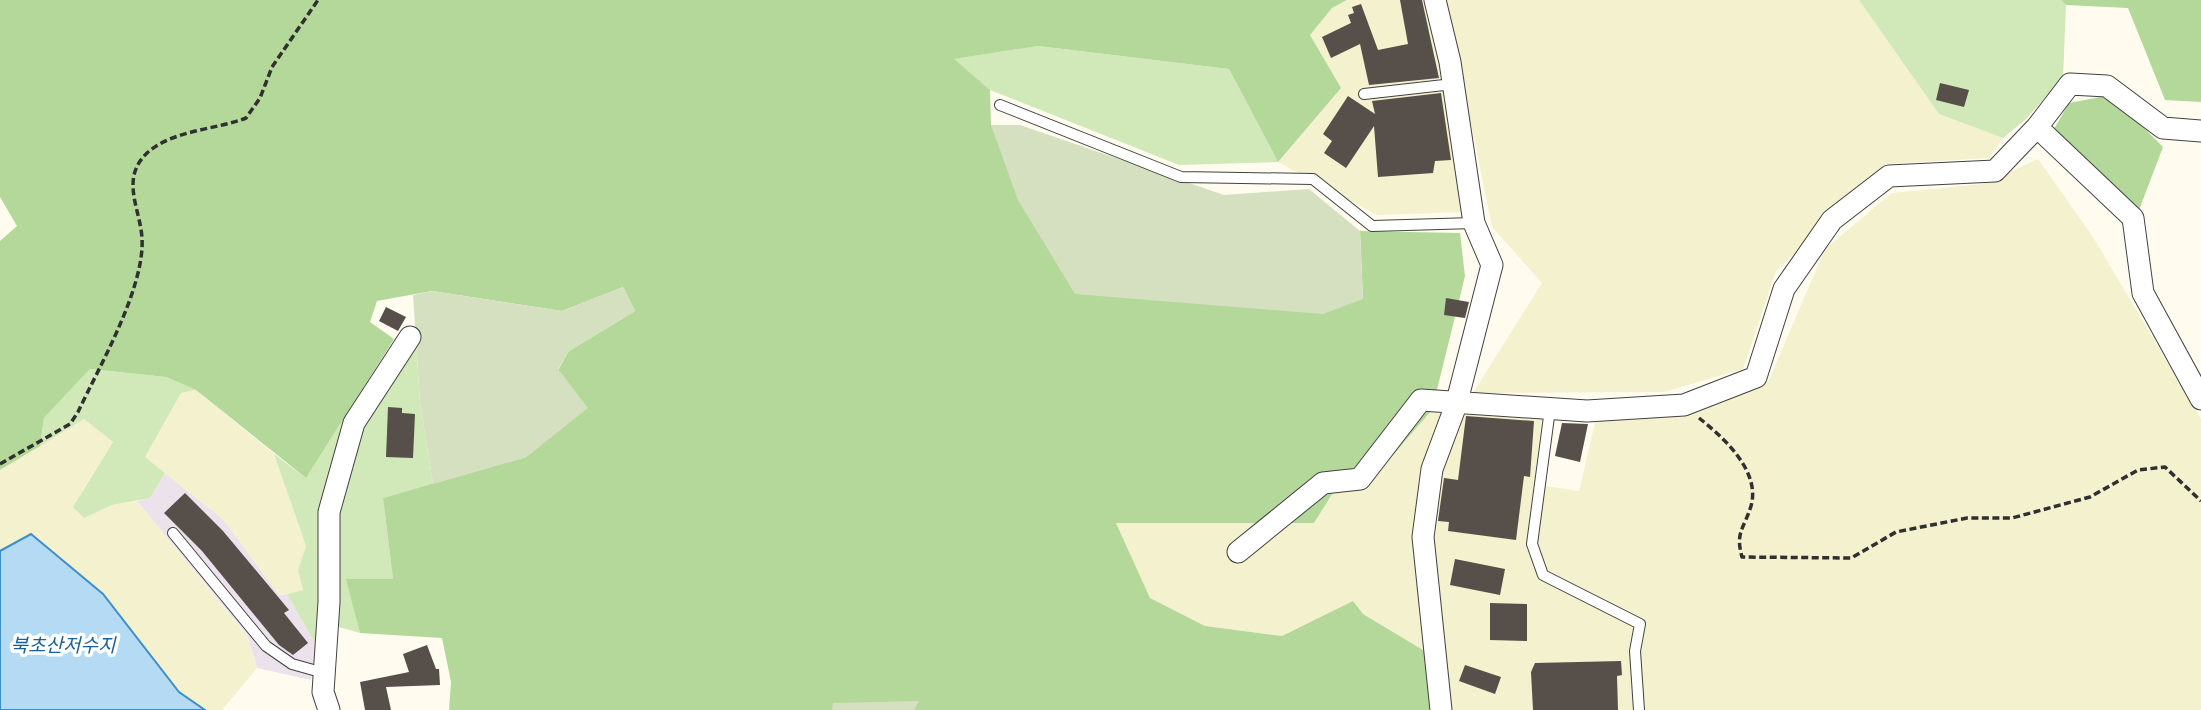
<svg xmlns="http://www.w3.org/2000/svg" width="2201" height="710" font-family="'Libre Baskerville','Noto Sans KR',serif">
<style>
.industrial{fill:#ebe2ec}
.farmland{fill:#f4f1cf}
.green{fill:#d1e8b9}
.forest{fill:#b4d899}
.cemetery{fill:#d5e0c0}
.water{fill:#b5dbf4;stroke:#3e8fc9;stroke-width:2}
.building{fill:#564f4a}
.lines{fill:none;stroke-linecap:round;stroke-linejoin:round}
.lane-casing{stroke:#414141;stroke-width:12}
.street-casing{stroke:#414141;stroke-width:23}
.path{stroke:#303030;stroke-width:3.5;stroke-dasharray:7 3.5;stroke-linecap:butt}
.lane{stroke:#fff;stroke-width:10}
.street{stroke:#fff;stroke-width:21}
.labels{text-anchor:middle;stroke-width:7;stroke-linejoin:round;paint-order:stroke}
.water-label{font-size:19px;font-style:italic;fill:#1a619c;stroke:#fff}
</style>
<rect width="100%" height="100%" fill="#fffcef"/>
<!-- industrial -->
<path class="industrial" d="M165,473L223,519L279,595L287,594L318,648L311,680L257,668L247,635L137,501L150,498Z"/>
<!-- farmland -->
<path class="farmland" d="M1347,0H1428L1449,92L1466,212L1377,215L1278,162L1340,88L1309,35L1332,8Z
M1446,0H1859L1939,114L2003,138L1989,158L1887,164L1776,271L1743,369L1664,392L1473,393L1542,283L1492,227Z
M2038,159L2093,237L2201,419V710H1449L1428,653L1363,614L1353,601L1282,636L1205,626L1150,598L1116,523H1314L1336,488L1365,487L1432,410L1462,408L1542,419L1526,548L1546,486L1579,491L1596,418L1707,409L1769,380L1825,249L1892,193L1983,184Z
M196,390L274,454L306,546L298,570L303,591L279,595L223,519L145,457L181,393Z
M84,419L113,442L83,490L84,518L112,505L137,501L247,636L257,668L222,710H205L179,692L103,594L0,551V470Z"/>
<!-- green -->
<path class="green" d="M1859,0H2061L2066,5L2063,77L2026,119L2003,138L1939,114Z
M1038,46L1229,69L1278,162L1179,165L990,90L953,59Z
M416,341L420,402L433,484L383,498L393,579H347L360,633L335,626L337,512L359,427Z
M90,369L166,377L196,390L181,393L145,457L165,473L150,498L112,505L84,518L73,507L113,442L84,419L40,446L44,418Z
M346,415L322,521L318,648L287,594L303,590L298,570L306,546L274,454L306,478Z"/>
<!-- forest -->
<path class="forest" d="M0,0H1347L1332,8L1310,35L1341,88L1278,162L1229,69L1038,46L954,59L990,90L991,125L1363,299L1360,231L1460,233L1465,276L1432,410L1365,487L1336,488L1314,523H1116L1150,598L1205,626L1282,636L1353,601L1363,614L1428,653L1449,710H449L451,682L442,638L360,633L346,579H393L383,498L526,457L587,408L558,370L569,351L635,311L623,287L562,311L432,291L377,301L370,322L394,339L306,478L196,390L166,377L90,369L44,418L40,446L0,470V241L17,226L0,197Z
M2061,0H2201V102L2165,100L2128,8L2066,5Z
M2111,95L2163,147L2139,210L2054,129L2069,103Z"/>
<!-- cemetery -->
<path class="cemetery" d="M991,125H1020L1224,195L1309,189L1360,231L1363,299L1323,314L1075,294L1018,200Z
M623,287L635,311L569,351L558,369L588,408L526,457L433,484L420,402L413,295L432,291L562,311Z
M919,701L914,710H832L833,703Z"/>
<!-- water -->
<path class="water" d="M31,534L103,594L179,692L205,710H0V551Z"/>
<!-- building -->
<path class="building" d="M1400,0H1422L1439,78L1369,85L1360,44L1331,58L1322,37L1351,23L1348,15L1354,13L1352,7L1361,4L1378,50L1408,44Z
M1940,83L1969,90L1964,107L1936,100Z
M1441,93L1451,160L1435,161L1433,173L1378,177L1374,126L1346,168L1324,153L1332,141L1323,134L1348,96L1375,114L1372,101Z
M1446,298L1469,302L1465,318L1444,315Z
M386,307L406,317L398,331L379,321Z
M388,407L402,408V413L415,414L413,458L386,457Z
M1466,416L1534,421L1530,477L1524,476L1516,540L1448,531L1449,522L1438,521L1444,478L1458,480Z
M1562,423L1588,424L1580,462L1555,456Z
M185,493L223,531L289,610L284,613L308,643L293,655L279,645L202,551L164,513Z
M1455,559L1505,569L1500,595L1450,585Z
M1490,603L1527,604V641L1490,640Z
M427,645L436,669H439L440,685L386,687L391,710H365L360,682L409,672L403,654Z
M1621,661L1622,675L1617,676L1618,710H1533L1531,672L1535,663Z
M1465,665L1501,677L1495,694L1459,681Z"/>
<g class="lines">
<!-- lane casing -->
<g class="lane-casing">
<path id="lane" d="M1364,94L1453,84
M1000,105L1181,177L1313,179L1372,226L1474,223
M1550,409L1532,544L1543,575L1640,624L1635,651L1639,710
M173,533L266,646L292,664L324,673"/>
</g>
<!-- street casing -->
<g class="street-casing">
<path id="street" d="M1435,0L1450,62L1474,223L1492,265L1456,405L1432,469L1423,537L1441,710
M2037,127L2070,84L2107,86L2163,128L2201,131
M1238,552L1323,483L1360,479L1421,400L1587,411L1684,405L1756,377L1784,289L1832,220L1889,176L1995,171L2037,127L2133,218L2143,293L2201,399
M329,710L323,692L329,602V512L354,423L410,337"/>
</g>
<!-- path -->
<path class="path" d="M1699,418C1723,437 1761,471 1751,506C1744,529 1735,532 1742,557L1851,558L1896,532L1967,518H2012L2090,497L2138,470L2165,467L2201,501
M0,464L70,424L78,412C99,367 145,288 142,238C140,208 120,179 147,153C172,130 215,130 246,118L260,98L272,67L318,0"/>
<!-- lane -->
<use href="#lane" class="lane"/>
<!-- street -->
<use href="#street" class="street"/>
</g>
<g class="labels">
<!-- water labels -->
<g class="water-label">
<text x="63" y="652">북초산저수지</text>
</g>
</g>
</svg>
